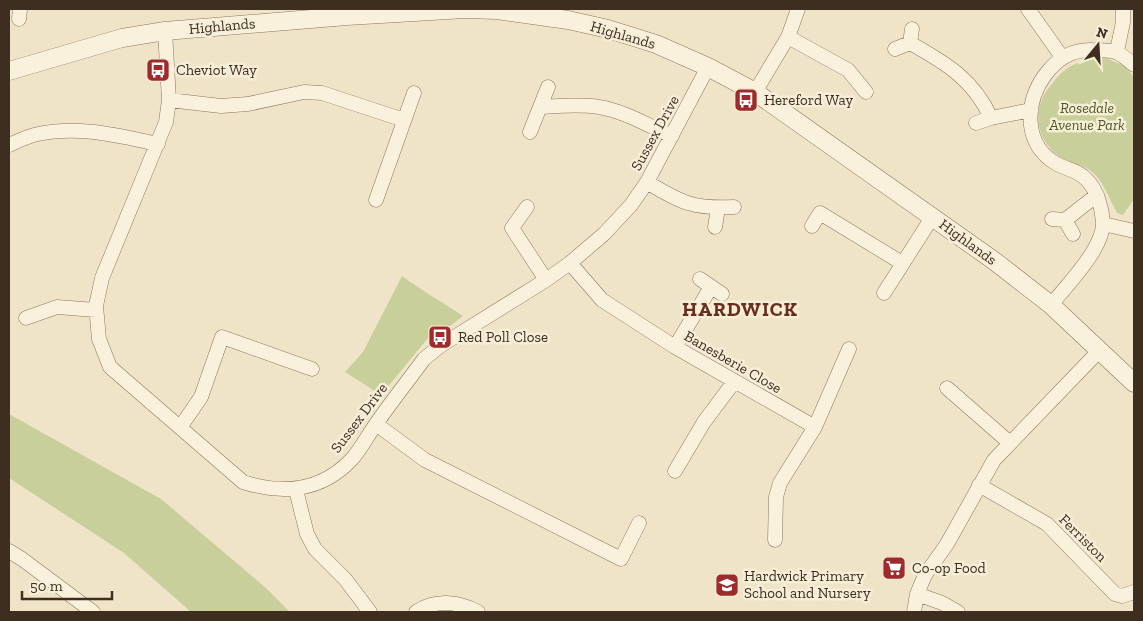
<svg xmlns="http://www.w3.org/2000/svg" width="1143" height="621" font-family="'Zilla Slab',serif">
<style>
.green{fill:#c9cf9b}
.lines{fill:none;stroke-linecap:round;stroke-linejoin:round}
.minor-casing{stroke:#8d765c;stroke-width:15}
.tertiary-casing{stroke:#8d765c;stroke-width:19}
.minor{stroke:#faf1dc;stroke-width:14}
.tertiary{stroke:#faf1dc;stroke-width:18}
.labels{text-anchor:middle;stroke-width:5;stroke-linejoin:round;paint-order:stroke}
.street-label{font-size:15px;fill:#3d2e20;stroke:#f7eed8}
.poi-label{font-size:15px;fill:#3d2e20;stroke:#f7eed8;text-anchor:start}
.park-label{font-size:15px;font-style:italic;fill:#4d5a26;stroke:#f7eed8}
.district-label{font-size:20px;font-weight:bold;letter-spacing:1px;fill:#6b2e1e;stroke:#f7eed8}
</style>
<rect width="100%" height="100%" fill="#f0e4c8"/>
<!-- green -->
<path class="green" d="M1106,58L1124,66L1134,77V199L1123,215L1117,213C1109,199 1104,181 1091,171C1083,165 1075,164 1066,160C1039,147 1029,114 1048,89C1068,63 1074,62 1106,58Z
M402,276C422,291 443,302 463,316L445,330L433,332L381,395L345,372L363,352Z
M9,414L161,499L265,587L290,612H191L124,553L9,478Z"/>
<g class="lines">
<!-- minor casing -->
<g class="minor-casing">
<path id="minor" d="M1028,9L1062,57
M19,19L20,9
M165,31L169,100L166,122L102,278L96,306L99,339L110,367L243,482C283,495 322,491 352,459C361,449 368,435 376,424C391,402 408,381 424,359L440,346L546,280L570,263L604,234L631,205L647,182L708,67
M788,37L848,70L866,92
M910,43C946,63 974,80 991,118L1031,110
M895,49L910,43L912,29
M1117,51L1123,22V9
M548,87L540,107C559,106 579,104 599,107C624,111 649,126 672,136
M755,92L788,37L798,9
M169,100L221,106L248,104L304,92L322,93L404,120
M976,123L991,118
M530,132L540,107
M9,145C18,141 28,136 38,134C78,125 119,136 158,144
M647,182C681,203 694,209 734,207
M376,200L414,93
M527,207L512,228L546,280
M1052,219L1065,220L1073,234
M1065,220L1097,195
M1103,224L1134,231
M812,226L820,213L902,263
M715,227L718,208
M570,263L602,300L675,347L815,427
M700,279L722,294
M884,293L933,216
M1051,305C1067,285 1104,248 1103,222C1102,208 1097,190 1087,180C1078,170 1068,170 1057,164C1024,146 1024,104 1045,75C1056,60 1071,50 1090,50C1115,51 1114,48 1134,65
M26,318L57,307L96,310
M675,347L711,287
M947,388L1010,443
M376,424L425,460L621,559L639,523
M181,426L201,397L222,337L312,369
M675,471L704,422L734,382
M979,485L1047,524L1115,594L1122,596L1134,592
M296,490L307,534L315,549L345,579L370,612
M775,540L776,497L780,483L815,427L849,349
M9,551L22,559L93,612
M917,594L942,603L958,612
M416,612C435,599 458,601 478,612
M914,612L917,594L925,575L947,544L994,460L1099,351"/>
</g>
<!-- tertiary casing -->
<g class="tertiary-casing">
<path id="tertiary" d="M9,71L122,38L165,31L347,16L465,9L497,10L568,20L608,29L656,44L708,67L755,92L993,260L1051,305L1134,383"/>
</g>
<!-- minor -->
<use href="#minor" class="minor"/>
<!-- tertiary -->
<use href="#tertiary" class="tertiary"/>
</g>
<!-- icons -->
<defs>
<g id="bus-square" transform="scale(1.25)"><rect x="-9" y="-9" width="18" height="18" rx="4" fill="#9e2a2b" stroke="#f7eed8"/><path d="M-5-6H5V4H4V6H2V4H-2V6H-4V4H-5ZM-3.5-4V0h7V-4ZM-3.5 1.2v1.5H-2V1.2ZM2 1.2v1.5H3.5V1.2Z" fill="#fff"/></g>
<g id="supermarket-square" transform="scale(1.25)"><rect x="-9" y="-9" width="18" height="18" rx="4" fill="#9e2a2b" stroke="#f7eed8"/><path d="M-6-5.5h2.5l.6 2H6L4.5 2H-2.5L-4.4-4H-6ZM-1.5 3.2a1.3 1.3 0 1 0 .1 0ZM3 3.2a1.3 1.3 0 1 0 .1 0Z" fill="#fff"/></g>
<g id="school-square" transform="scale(1.25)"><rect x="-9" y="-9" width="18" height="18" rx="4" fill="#9e2a2b" stroke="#f7eed8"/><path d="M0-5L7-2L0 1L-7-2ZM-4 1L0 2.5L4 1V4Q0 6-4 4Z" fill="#fff"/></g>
</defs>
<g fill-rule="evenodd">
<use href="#bus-square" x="158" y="70"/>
<use href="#bus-square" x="746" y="100"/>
<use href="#bus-square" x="440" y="337"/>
<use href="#supermarket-square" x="894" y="568"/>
<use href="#school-square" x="727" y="585"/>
</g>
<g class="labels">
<!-- street labels -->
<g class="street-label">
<text transform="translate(222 26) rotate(-5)" y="5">Highlands</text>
<text transform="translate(623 35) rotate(16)" y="5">Highlands</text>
<text transform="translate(655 133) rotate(-61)" y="5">Sussex Drive</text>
<text transform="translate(968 242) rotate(36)" y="5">Highlands</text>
<text transform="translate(733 362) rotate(30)" y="5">Banesberie Close</text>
<text transform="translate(359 418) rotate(-53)" y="5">Sussex Drive</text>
<text transform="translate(1083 538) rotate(45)" y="5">Ferriston</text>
</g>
<!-- poi labels -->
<g class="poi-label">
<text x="176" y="75">Cheviot Way</text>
<text x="764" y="105">Hereford Way</text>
<text x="458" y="342">Red Poll Close</text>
<text x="912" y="573">Co-op Food</text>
<text x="744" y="581">Hardwick Primary<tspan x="744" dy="17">School and Nursery</tspan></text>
</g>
<!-- park labels -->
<g class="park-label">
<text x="1087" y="113">Rosedale<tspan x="1087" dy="17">Avenue Park</tspan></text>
</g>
<!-- district labels -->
<g class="district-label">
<text x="740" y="316">HARDWICK</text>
</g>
</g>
<!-- border -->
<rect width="1143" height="621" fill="none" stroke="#3d2e20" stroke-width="20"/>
<!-- north arrow -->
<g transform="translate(1098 45) rotate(18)" stroke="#f7eed8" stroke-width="4" paint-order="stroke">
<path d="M0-4L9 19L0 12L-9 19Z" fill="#3d2e20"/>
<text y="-8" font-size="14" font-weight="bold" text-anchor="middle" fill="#3d2e20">N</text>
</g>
<!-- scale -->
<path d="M22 591v8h90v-8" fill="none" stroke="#3d2e20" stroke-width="2.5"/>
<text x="30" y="591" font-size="15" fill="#3d2e20" stroke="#f7eed8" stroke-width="4" paint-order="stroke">50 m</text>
</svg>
